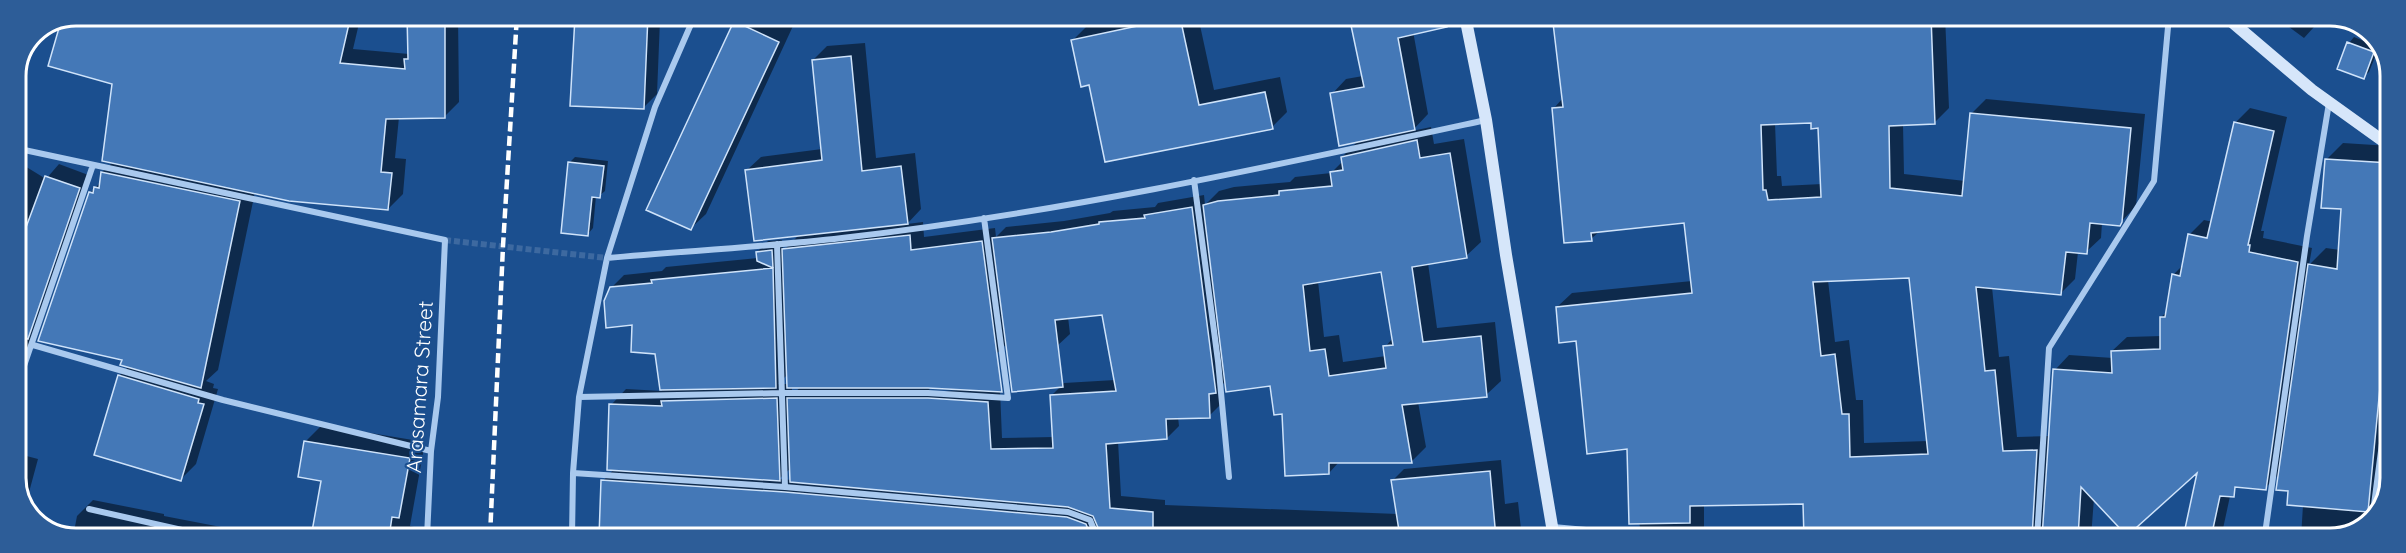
<svg xmlns="http://www.w3.org/2000/svg" width="2406" height="553" font-family="Quicksand,sans-serif">
<style>
.shadow{fill:#0007;fill-rule:evenodd}
.building{fill:#4478b7;stroke:#cfe3fa;stroke-width:1.5;fill-rule:evenodd}
.lines{fill:none;stroke-linecap:round;stroke-linejoin:round}
.street-tunnel{stroke:#3d69a0;stroke-width:6;stroke-dasharray:6 3;stroke-linecap:butt}
.street{stroke:#a9c9ee;stroke-width:6}
.secondary{stroke:#d6e6fa;stroke-width:12}
.rail{stroke:#fff;stroke-width:4.5;stroke-dasharray:10 4.5;stroke-linecap:butt}
.labels{text-anchor:middle;stroke-width:4.5;stroke-linejoin:round;paint-order:stroke}
.street-label{font-size:21px;fill:#fff;stroke:#1b4f8f}
.rim{fill:none;stroke:#fff;stroke-width:3}
</style>
<rect width="100%" height="100%" fill="#1b4f8f"/>
<!-- shadow -->
<path class="shadow" d="M76,15H361L353,49L409,54L408,15H458L459,102L444,117H399L395,158L406,159L403,194L388,209L255,192L218,370L206,381L214,384L213,388L218,389L196,464L181,479L119,376L129,366L124,359L40,340L91,192L101,182L102,172L113,162L114,83L63,20Z
M578,15H670L666,20H660L657,94L643,108L576,17Z
M742,15H769L793,26L706,214L690,229L735,22Z
M1135,16H1198L1214,90L1280,77L1287,112L1272,127L1090,83L1072,41L1087,26Z
M1350,16H1424L1425,19L1413,31L1428,114L1412,131L1431,127L1434,144L1464,139L1481,242L1466,256L1428,263L1437,328L1495,322L1501,381L1486,395L1418,402L1426,447L1411,462H1339L1329,473L1284,412L1271,384L1226,381L1221,386V404L1209,416L1178,417L1179,426L1167,438L1118,441L1121,496L1165,500V505L1398,514L1392,481L1404,469L1501,460L1505,504L1518,502L1522,538L814,537L752,534V537H600L603,481L614,469L611,405L626,389L662,391L656,352L634,324L611,288L624,275L662,271L666,267L758,258L757,252L768,241L782,240L783,251L799,235L747,170L761,157L822,149L813,60L827,46L865,43L876,158L915,153L921,209L907,224L923,222L924,237L995,228L996,237L1006,227L1064,221L1110,213L1113,211L1155,207L1158,203L1204,195L1205,205L1219,191L1234,187L1290,182L1295,177L1331,173L1343,161L1342,157L1359,140L1332,94L1346,79L1363,76ZM1382,270L1393,338L1385,347L1386,356L1343,362L1339,335L1324,337L1318,281ZM1103,314L1115,380L1064,383L1051,396L1054,437L1002,438L1000,390L974,389L930,392L929,387L996,354L1008,343L1057,346L1070,334L1068,317ZM788,374V384H778ZM792,386H801L792,396ZM791,468L792,480L779,479Z
M1553,16H1945L1949,108L1934,123L1903,124L1904,174L1965,181L1972,113L1986,99L2145,114L2136,206L2119,224L2102,223L2101,238L2086,252H2078L2075,279L2061,293L1992,287L1999,357L2009,356L2017,437L2051,436L2055,370L2069,355L2113,358L2112,351L2127,337L2162,336L2161,317L2168,311L2173,275L2184,264L2189,235L2204,220L2213,222L2235,123L2250,108L2287,117L2261,231H2264L2263,238L2312,248L2309,265L2326,248L2340,250L2342,208L2326,160L2343,143L2390,146V489L2381,505L2382,496L2376,502L2374,516L2370,523L2331,538H2301L2303,505L2289,490L2280,473L2265,488L2251,399L2221,538H2184L2199,469L2094,498L2091,538H1806L1804,502L1704,504V538H1644L1652,529L1640,528L1629,448L1578,339L1557,307L1572,293L1692,281L1686,221L1600,231L1591,239L1554,108L1563,98ZM1813,122L1820,127L1822,184L1782,186L1781,176H1777L1775,123ZM1911,276L1928,441L1864,443L1863,400H1856L1849,340L1835,342L1828,280Z
M2278,16H2324L2304,38L2277,18Z
M2354,37L2379,47L2369,72L2363,77L2339,68L2349,43Z
M575,157L608,161L605,191L599,196H596L593,228L588,234L569,163Z
M15,160L46,179L59,164L91,176L15,390Z
M322,425L425,442L410,526L414,527L412,537H312L322,480L306,441Z
M15,453L38,459L28,496L23,501L15,485Z
M93,500L164,514V516L257,534L256,537H73L77,516Z"/>
<!-- building -->
<path class="building" d="M76,15H351L340,63L405,69L404,59H408L407,15H445V118L386,119L381,172L392,173L388,210L289,201L102,161L112,84L48,66L61,21Z
M607,15H648L644,109L570,106L575,17L607,18Z
M1349,16H1446L1447,27L1398,38L1415,130L1339,146L1330,93L1364,87Z
M1615,16H1931L1935,124L1889,126L1890,188L1962,196L1970,113L2131,128L2122,222L2120,226L2090,223L2087,254L2066,252L2061,295L1976,287L1985,371L1995,370L2003,451L2037,450L2032,538H1869L1868,533L1804,538L1803,504L1690,506V523L1629,524L1627,449L1587,454L1576,341L1559,343L1556,307L1692,293L1684,223L1591,233L1592,241L1564,243L1552,108L1563,107L1553,23ZM1811,123V129L1818,128L1821,197L1768,200L1766,190H1763L1761,125ZM1909,278L1928,454L1850,457L1849,414H1842L1835,354L1821,356L1813,282Z
M1180,17L1199,105L1265,92L1273,129L1105,162L1089,85L1081,87L1071,40Z
M734,21L779,42L691,230L646,210Z
M2347,42L2374,52L2364,79L2337,69Z
M851,56L862,171L901,166L908,224L754,241L745,170L822,160L812,60Z
M2234,122L2274,131L2248,245H2250L2249,252L2298,262L2266,490L2235,487L2234,497L2220,496L2211,538H2183L2197,473L2127,536L2081,487L2078,538H2042L2053,369L2112,373L2111,351L2160,349V317H2165L2172,274L2180,276L2188,234L2207,238Z
M1417,140L1420,158L1450,153L1467,258L1412,267L1423,342L1481,336L1487,397L1402,405L1412,463H1329V474L1285,476L1282,414L1274,415L1270,386L1226,392L1203,205L1218,201L1279,195V191L1332,186L1330,172L1343,170L1341,157ZM1381,272L1393,345L1383,346L1386,368L1329,376L1325,349L1310,351L1303,285Z
M2325,159L2390,163L2389,294L2368,512L2287,505L2288,491L2276,490L2308,264L2337,269L2341,209L2321,208Z
M568,162L604,166L600,198L592,197L588,236L561,233Z
M101,172L240,201L201,388L120,365L122,360L38,341L89,192L93,193L94,187L99,188Z
M45,176L80,188L28,339L15,336V257Z
M1192,207L1216,393L1209,394L1210,418L1166,419L1167,439L1106,444L1110,508L1153,512V537H1102L1093,516L1068,507L790,482L787,398H928L988,402L991,449L1053,448L1050,395L1116,391L1102,315L1055,320L1063,387L1012,392L992,238L1051,232L1099,224V222L1145,218L1144,215Z
M910,235L911,250L982,241L1002,392L928,388H787L782,249Z
M772,250L773,268L757,261L756,252Z
M773,268L776,388L660,390L655,354L631,352L632,325L606,328L604,301L610,287L652,283L651,280Z
M118,375L199,399L198,403L204,404L181,481L94,455Z
M777,398L780,481L607,470L609,404L662,406L661,401Z
M304,441L410,458L399,518L392,517L389,537H311L321,481L298,477Z
M1490,471L1496,538L1400,537L1391,480Z
M601,480L785,492L1067,517L1086,524L1091,537H599Z"/>
<g class="lines">
<!-- street-tunnel -->
<path class="street-tunnel" d="M445,240L607,258"/>
<!-- street -->
<path class="street" d="M695,15L655,107L607,258C685,251 764,247 842,238C1059,213 1273,166 1486,120
M26,49L39,30
M15,148L445,240L438,397L431,451L427,537
M1194,180L1218,361L1229,477
M777,244L785,487
M33,345L223,400L431,451
M15,392L93,165
M579,397L783,393H928L1008,398L984,218
M573,473L785,487L1068,512L1090,520L1097,537
M89,509L213,537
M2372,520L2390,382
M1553,527L1674,538
M2265,534L2307,236L2329,103
M572,537L573,473L579,397L607,258
M2037,538L2049,348L2154,181L2169,16
M2252,538L2265,534L2294,538"/>
<!-- secondary -->
<path class="secondary" d="M1465,16L1486,120L1506,255L1554,538
M2225,16L2312,90L2390,146"/>
<!-- rail -->
<path class="rail" d="M490,537L503,246L517,15"/>
</g>
<g class="labels">
<!-- street labels -->
<g class="street-label">
<text transform="translate(420 387) rotate(-86)" y="7">Arasamara Street</text>
</g>
</g>
<!-- crop -->
<path d="M0 0H2406V553H0ZM76 26H2330A50 50 0 0 1 2380 76V478A50 50 0 0 1 2330 528H76A50 50 0 0 1 26 478V76A50 50 0 0 1 76 26Z" fill="#2d5d98" fill-rule="evenodd"/>
<path class="rim" d="M76 26H2330A50 50 0 0 1 2380 76V478A50 50 0 0 1 2330 528H76A50 50 0 0 1 26 478V76A50 50 0 0 1 76 26Z"/>
</svg>
